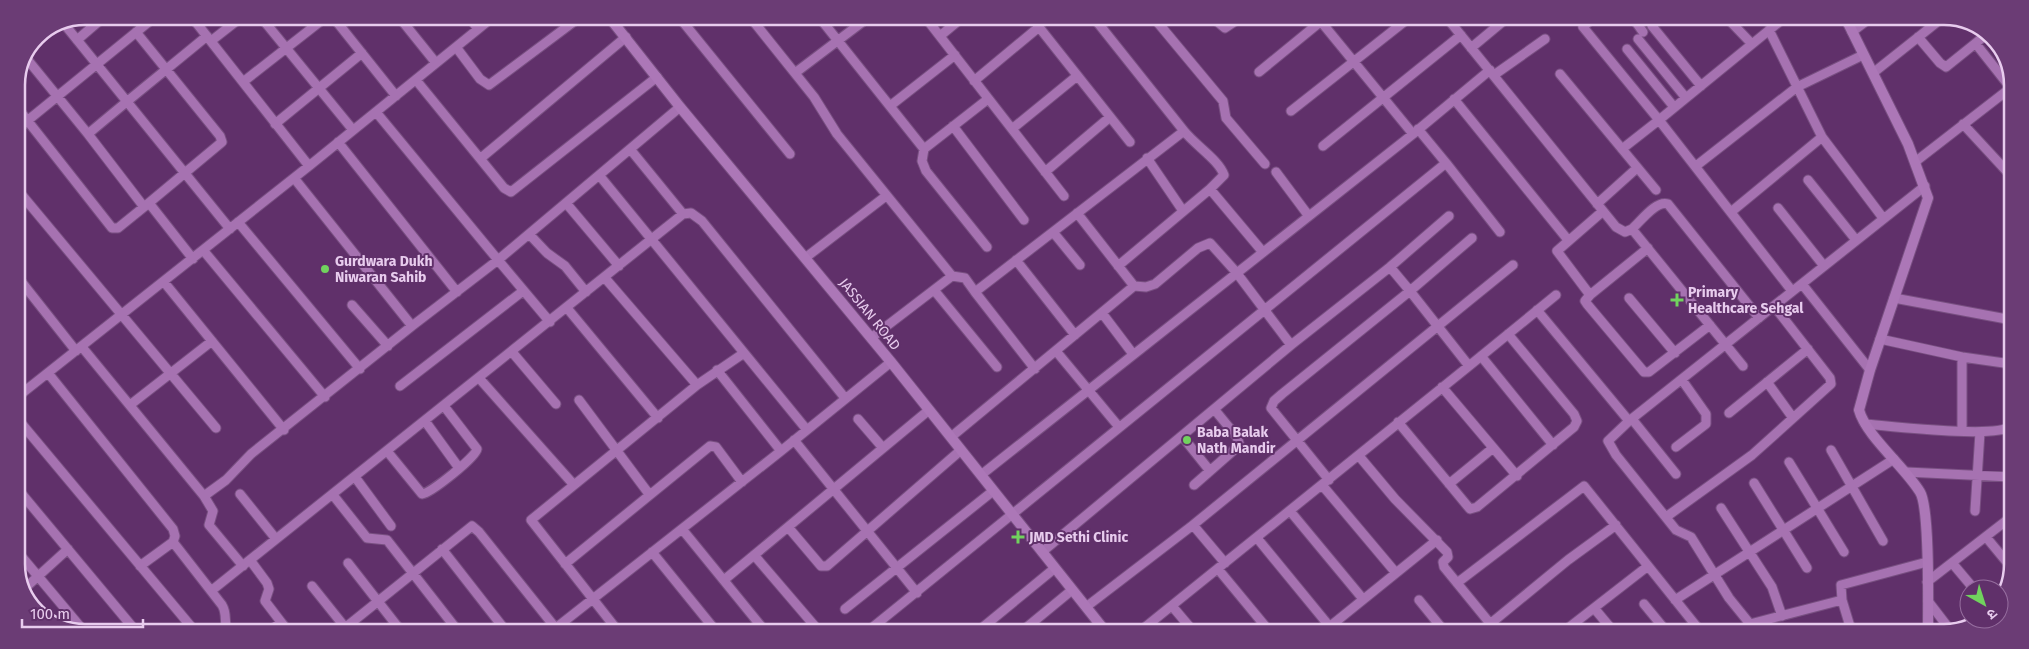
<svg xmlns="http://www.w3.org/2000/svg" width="2029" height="649" font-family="'Fira Sans','Noto Sans Devanagari',sans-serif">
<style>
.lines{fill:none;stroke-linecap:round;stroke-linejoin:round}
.street-casing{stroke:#784f81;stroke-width:11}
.secondary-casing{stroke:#784f81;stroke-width:12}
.street{stroke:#a672b1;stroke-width:9}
.secondary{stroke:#ac77b7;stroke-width:10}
.poi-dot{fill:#71d25e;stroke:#60306a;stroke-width:2}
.labels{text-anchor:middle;stroke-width:4;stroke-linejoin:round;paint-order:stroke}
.poi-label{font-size:14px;font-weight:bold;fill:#e8ccee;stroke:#60306a;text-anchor:start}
.street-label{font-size:14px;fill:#e8ccee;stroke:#60306a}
.rim{fill:none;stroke:#e8ccee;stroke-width:2.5}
</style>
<rect width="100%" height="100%" fill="#60306a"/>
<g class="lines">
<!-- street casing -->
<g class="street-casing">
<path id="street" d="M191,16L309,166L493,17
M260,16L353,130
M333,17L396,96
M399,17L436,63
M469,17L478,29
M679,17L790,154
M750,17L814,97L837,134L952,276
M819,17L924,149L988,99
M925,17L1064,196
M1031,17L1130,142
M1154,18L1223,101L1226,118L1265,164
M1213,18L1225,28L1240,18
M1318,18L1413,134
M1447,18L1616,227L1625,232L1632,229
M1593,18L1583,27L1659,120L1622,149
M1633,18L1643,32
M1727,18L1752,44
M1784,18L1659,120L1792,291
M65,25L230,229
M1652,26L1701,86
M1769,30L1822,137L1883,218
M136,32L220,136L222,142L144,207L88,134C127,101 167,69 207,36
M1852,32L1869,19
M940,36L963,17
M1918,37L1940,63L1946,67L1987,34
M1638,39L1686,98
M77,40L105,16
M211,41L243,16
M1976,44L2010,87
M456,47L480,79L489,85L580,17
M1471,48L1507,18
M1627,49L1674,107
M27,59L88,134
M1259,72L1325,18
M795,73L869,17
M1873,73L1941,19
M1560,74L1656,190
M1494,75L1545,39
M416,80L504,188L511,192L657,77
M974,81L1039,27
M243,82L326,17
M1454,99L1568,240
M16,106L112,228H118L144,207
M890,106L955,55
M1291,111L1409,18
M376,112L498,260L680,107
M275,124L362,53
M1963,124L2012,177
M953,126L1024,220
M1012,129L1077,76
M16,130L156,16
M338,142L457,292
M1323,146L1461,35
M630,149L683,214L691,213L702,221L845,398
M924,149L922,161L926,171L987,247
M481,158L626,37
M1147,158L1183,211
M1915,162L2013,86
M1446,163L1500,232
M1696,166L1797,87L1863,55
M1045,172L1110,117
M1276,172L1308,215
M599,175L807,430
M294,178L412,326L498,260L550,322
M1808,180L1856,240
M16,188L216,428
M1210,189L1262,251
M149,203L193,259
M566,203L619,266
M1597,204L1637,168
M1778,208L1824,266
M1603,211L1557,251L1590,295L1648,248
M1731,212L1822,137
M238,222L360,369
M1053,232L1080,265
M529,234L547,253L565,266L586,292
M203,250L325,397
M805,258L886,196
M1016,260L1075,335
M1118,266L1210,189L1224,175C1219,160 1195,145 1184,131
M1390,267L1410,291L1472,238
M16,275L76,351
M605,278L697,385
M164,282L284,430
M1802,284L1870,370
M1134,286L1146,287L1155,284L1198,248L1210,243L1236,272L1291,345L1390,267L1449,216
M934,290L997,367
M1590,295L1585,301L1587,304L1644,372H1649L1710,325
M1629,298L1675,353
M1894,298L2012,320
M352,305L388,346
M567,308L658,418
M1537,310L1629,421
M1102,313L1133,354
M871,338L952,276L965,278L975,292
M1880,339L1962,357L2011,364
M82,347L204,496L213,511L209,525L243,566
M1056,351L1119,427
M512,352L556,404
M1481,356L1553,445
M1743,366L1632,229C1641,221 1656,200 1668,204L1759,318
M1035,369L975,292L1184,131L1094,18
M717,370L781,451
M48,373L173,529L175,536L173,542
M479,378L574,485
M1767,382L1793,418
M400,386L523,291
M1442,387L1517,476
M16,398L309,166
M579,400L649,494
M130,405L212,341
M1729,413L1808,349
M16,417L194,630
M858,419L883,448
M1632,419L1676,474
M425,421L459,468
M1398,422L1470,509L1477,507L1574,427L1577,421L1574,414L1508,334
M1865,424C1890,426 1996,439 2011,426
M1962,430V357
M1182,436L1210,471
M951,437L1134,286L1077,213
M794,440L917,593
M1676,447L1706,424V414L1682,380
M1831,450L1883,541
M387,451L422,494C431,493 476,457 477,449L444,406
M1359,456L1395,499L1447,552L1448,557L1443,562L1444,567L1497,632
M1789,462L1844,552
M1906,472L2011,477
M981,475L1413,134L1490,70
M355,477L391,526
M1329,480L1271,408L1274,401L1282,394L1410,291L1469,366L1556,295
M1754,483L1807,568
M1449,484L1493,448
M1194,485L1235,449L1239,443L1237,437L1214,409
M1322,485L1396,573
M16,487L135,630
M240,494L276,539
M333,495L367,538L387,540L458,631
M204,496L226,480L251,454L412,326
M1721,508L1772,587L1782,616
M1290,511L1363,599
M1975,511L1980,432
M1666,517L1752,455L1831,384L1830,378L1774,306
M1193,525L1225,563
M788,527L821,566H827L961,450
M682,529L765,631
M1986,537L2010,566
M1257,538L1330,627
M442,549L506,631
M16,550L83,630
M652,552L716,631
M1042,552L1291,345
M754,555L819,631
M250,560L267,583L269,589L265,601L281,622
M348,563L401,631
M565,564L710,446L716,447L742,482
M1953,564L1974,589
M140,566L173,542L222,605C228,615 223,623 228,631
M1218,569L1270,632
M724,580L929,410
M1927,582L2011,517
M1457,583L1584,486L1701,632
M312,586L348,631
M24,589L68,549
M211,591L683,214
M1419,600L1445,632
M1675,600L1894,459
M1928,601L1951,631
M1644,604L1667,632
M1172,606L1194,632
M1086,607L1193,525L1513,265
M1594,608L1614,632
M845,609L993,491
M1490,624L1568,560L1616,525
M1750,624L1842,600
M270,631L281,622L288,631
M341,631L472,526L479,532L558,631
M552,631L781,451L891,362
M618,631L531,520L697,385L744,353
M868,631L1446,163L1418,129
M977,632L1055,568
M1021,632L1072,590
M1139,632L1469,366
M1323,632L1437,540
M1563,632L1648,566
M1754,633L1750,624L1729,598L1691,537L1676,530L1616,455L1608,441L1629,421L1925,186
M1833,633L1850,628
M1852,633L1842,600L1841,585L1927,562"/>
</g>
<!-- secondary casing -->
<g class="secondary-casing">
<path id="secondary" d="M609,17L680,107L891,362L1106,632
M1846,19L1908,144L1928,198L1870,370L1859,410C1866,436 1905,467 1920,492C1930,508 1928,609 1928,633"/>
</g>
<!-- street -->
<use href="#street" class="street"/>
<!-- secondary -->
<use href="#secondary" class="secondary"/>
</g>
<!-- markers -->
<g class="poi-dot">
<circle cx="325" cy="269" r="5"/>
<path d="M1674.5 292.5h5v5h5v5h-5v5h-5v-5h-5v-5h5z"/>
<circle cx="1187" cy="440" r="5"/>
<path d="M1015.5 529.5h5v5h5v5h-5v5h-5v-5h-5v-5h5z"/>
</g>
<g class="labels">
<!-- poi labels -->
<g class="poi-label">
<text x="335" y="266">Gurdwara Dukh<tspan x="335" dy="16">Niwaran Sahib</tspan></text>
<text x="1688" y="297">Primary<tspan x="1688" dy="16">Healthcare Sehgal</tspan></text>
<text x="1197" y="437">Baba Balak<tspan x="1197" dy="16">Nath Mandir</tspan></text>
<text x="1029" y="542">JMD Sethi Clinic</text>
</g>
<!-- street labels -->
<g class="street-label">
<text transform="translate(870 314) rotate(51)" y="5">JASSIAN ROAD</text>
</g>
</g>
<!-- crop -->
<path d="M0 0H2029V649H0ZM85 25H1944A60 60 0 0 1 2004 85V564A60 60 0 0 1 1944 624H85A60 60 0 0 1 25 564V85A60 60 0 0 1 85 25Z" fill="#6b3c75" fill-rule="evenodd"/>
<path class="rim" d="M85 25H1944A60 60 0 0 1 2004 85V564A60 60 0 0 1 1944 624H85A60 60 0 0 1 25 564V85A60 60 0 0 1 85 25Z"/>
<!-- north arrow -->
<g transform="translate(1984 604) rotate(141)"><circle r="24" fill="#60306a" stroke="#966e9f"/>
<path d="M0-4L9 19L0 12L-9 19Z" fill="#71d25e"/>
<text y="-8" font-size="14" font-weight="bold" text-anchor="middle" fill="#e8ccee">उ</text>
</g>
<!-- scale -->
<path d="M22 619v8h121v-8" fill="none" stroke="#e8ccee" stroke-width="2.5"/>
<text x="30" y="619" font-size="15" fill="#e8ccee" stroke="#60306a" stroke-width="4" paint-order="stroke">100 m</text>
</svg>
